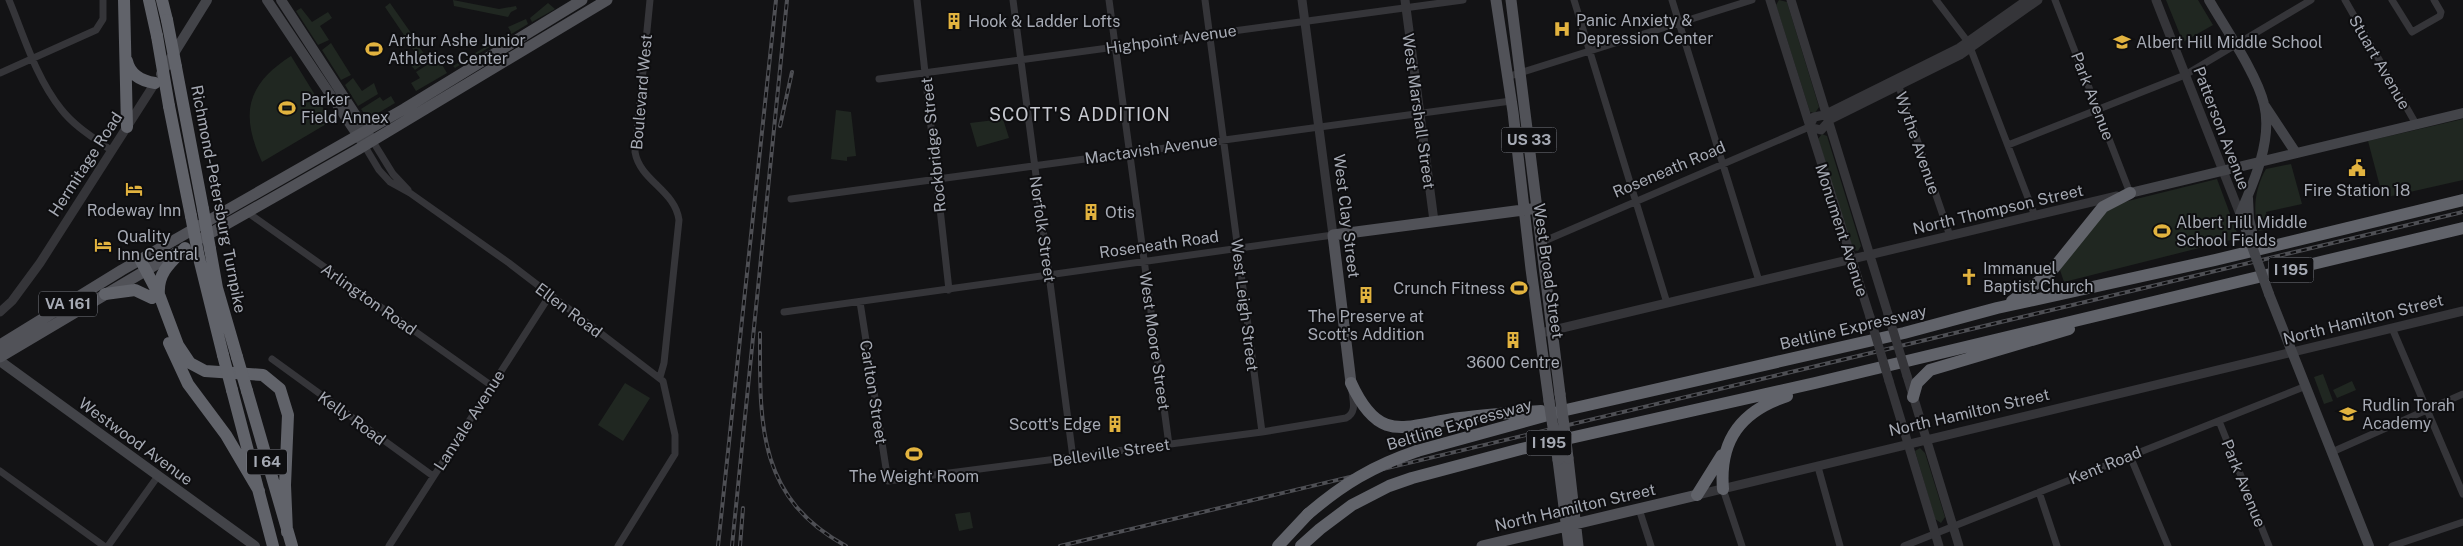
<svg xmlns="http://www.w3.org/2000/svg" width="2463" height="546" font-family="'Public Sans',sans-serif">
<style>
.green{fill:#202721}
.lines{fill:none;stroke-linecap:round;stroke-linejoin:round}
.minor{stroke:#353539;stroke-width:7}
.tertiary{stroke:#353539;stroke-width:9}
.secondary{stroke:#434449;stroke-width:10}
.primary{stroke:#515258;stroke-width:11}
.motorway{stroke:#61636a;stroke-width:12}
.rail-casing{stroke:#4e4f54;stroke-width:4}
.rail{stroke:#0e0e10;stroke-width:2;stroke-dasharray:5.5;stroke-linecap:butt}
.tertiary-bridge{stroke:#353539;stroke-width:9}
.secondary-bridge{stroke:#434449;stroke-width:10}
.primary-bridge{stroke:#515258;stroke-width:11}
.motorway-bridge{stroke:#61636a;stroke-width:12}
.labels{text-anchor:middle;stroke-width:4;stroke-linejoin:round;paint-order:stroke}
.shield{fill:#0e0e10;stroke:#787b83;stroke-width:1}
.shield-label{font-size:15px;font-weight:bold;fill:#a6aab4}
.poi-label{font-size:16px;fill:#a6aab4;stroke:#0e0e10;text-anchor:start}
.street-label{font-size:16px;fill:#a6aab4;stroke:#0e0e10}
.neighbourhood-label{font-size:18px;letter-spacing:1px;fill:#c7c9d0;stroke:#0e0e10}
</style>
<rect width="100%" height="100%" fill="#131315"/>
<!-- green -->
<path class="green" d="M453,0L499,9L516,6L517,9L511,12L508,17L454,6Z
M1779,0L1787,2L1819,107L1815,113L1810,112L1776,5Z
M2166,0H2198L2213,25L2183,42Z
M390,3L411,33V36L406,38L385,7Z
M548,3L555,9L532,22L530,18Z
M301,8L312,22L328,12L332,18L320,26L329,40L318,45L296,11Z
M526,19L528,24L455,68L453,66L511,32L508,27Z
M413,39L429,60L415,70L407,61L417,55L408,42Z
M331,43L351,75L341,80L322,50Z
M291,56L328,116V123L262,162C240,114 246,85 291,56Z
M438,58L447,73L416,91L411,83L420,78L416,72Z
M353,78L362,91L374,83L378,94L358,106L345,85Z
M391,96L395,103L368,119L361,109L380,97L383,101Z
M836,110L851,112L856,156L847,157V161L831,159Z
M1003,119L1009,138L977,147L970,123Z
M2463,119V180L2383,198L2368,141Z
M1822,134L1827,136L1861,246L1858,251L1853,250L1818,139Z
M2291,164L2302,204L2266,212L2269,229L2259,231C2252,211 2255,188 2266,169Z
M2217,179L2239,238L2064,282L2060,270L2102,214L2124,202Z
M2323,374L2333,401L2324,404L2314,377Z
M2352,381L2356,390L2337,398L2333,390Z
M625,383L650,398L623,441L598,425Z
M1920,448L1925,453L1945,517L1941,523L1935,519L1915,451Z
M970,512L973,528L959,531L955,514Z"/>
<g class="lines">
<!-- minor -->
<path class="minor" d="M9,0C24,36 36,78 61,109C74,126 94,138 112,151
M650,0L635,152C640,181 675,190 679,220L664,363L660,377
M917,0L949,290
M1013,0L1073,458
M1109,0L1169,445
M1205,0L1262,432
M1574,0L1667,303
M1672,0L1759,281
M1936,0L1968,42L2035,216
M2055,0L2130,193
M2345,0L2416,124
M2392,0L2412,32L2440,16L2441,12L2434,0
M0,73L96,30L103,19V0
M1507,77L1752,0
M879,79L1463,0
M1897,81L1950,236
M372,140L393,174L408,190
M364,145L379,170L390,182L410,193L509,263L663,381L675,435V454L618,546
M2008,145L2185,75L2311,0
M791,199L1511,101
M247,212L492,386
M1542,242L1809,127
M860,302L888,481L1262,432L1346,418C1357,413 1353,401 1352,391
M784,312L1333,235
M2392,328L2463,494
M272,359L433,476
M2219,421L2269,546
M2332,452L2463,394
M2130,456L2168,546
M1818,467L1840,546
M0,471L104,546
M1723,489L1742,546
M2039,492L2057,546
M1639,509L1651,546
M108,546L158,476
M389,546L550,295
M1904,546L2306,386
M2392,546L2463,522"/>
<!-- tertiary -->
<path class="tertiary" d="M1302,0L1333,235
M1405,0L1434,221
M1770,0L1870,317
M1791,0L1888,314
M2027,0L1959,48L1824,115L1814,117L1809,127L1821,130L1831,119L1960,55L2038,0
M2156,0L2240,214
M0,312L12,301L40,263L155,83
M1541,333L2117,196
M1907,376L1959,546
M1889,381L1939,546
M1697,495L2463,311"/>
<!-- secondary -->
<path class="secondary" d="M267,0L362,142
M281,0L372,140
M2209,0C2225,28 2257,74 2264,104C2273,139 2254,182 2240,214L2248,235
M161,74L207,0
M2265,106L2296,153
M2130,193L2463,113
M2248,198L2249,219L2252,231
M2269,294L2369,546
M0,361L255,546"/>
<!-- primary -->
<path class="primary" d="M1496,0L1513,112L1531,269L1549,401
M1511,0L1560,394
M202,238L357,150L607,0
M0,345L122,270L404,109L582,0
M0,357L177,252
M1351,383L1333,235L1531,209
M1568,458L1578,546
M1558,460L1569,546
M1482,546L1697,495"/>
<!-- motorway -->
<path class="motorway" d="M124,0L127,127
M149,0L157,36
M162,0L167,20
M127,61C130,75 142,81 155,83
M176,67L203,209
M169,106L191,216
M210,249L217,288L237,357
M199,258L223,355
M140,259L160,297L178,345L190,363L205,371L263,375L280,389L288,415L285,485L287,532
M105,294L135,290L152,298
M159,295C157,273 171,262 185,248
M2012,301L2049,274L2103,207L2130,193
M169,343L188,384L226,435L259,491
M1351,383C1380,446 1405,425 1460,418C1487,414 1514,413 1541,411
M232,390L273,546
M247,391L292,546
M1913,397L1917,383L1930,370L2069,329
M1417,451L1566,410L1904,333L1997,308L2215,260L2463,200
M1723,489C1719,440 1741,411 1787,396
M1697,495L1722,455
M1278,546L1308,514
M1301,546L1320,529L1352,505L1389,486L1412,478L1521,449L1815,383L2463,228"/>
<!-- rail casing -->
<g class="rail-casing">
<path id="rail" d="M780,126L792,72
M760,333C760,422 756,497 846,546
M718,546L776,0
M732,546L787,0
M740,546L743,508
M1060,546L2463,212"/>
</g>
<!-- rail -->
<use href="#rail" class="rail"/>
<!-- tertiary-bridge -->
<path class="tertiary-bridge" d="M1888,314L1907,376
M1870,317L1889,381"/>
<!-- secondary-bridge -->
<path class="secondary-bridge" d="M2248,235L2269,294"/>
<!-- primary-bridge -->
<path class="primary-bridge" d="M1560,394L1568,458
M1549,401L1558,460"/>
<!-- motorway-bridge -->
<path class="motorway-bridge" d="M167,20L176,67
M157,36L169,106
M203,209L210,249
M191,216L199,258
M223,355L232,390
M237,357L247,391
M1308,514C1343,484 1373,466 1417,451"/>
</g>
<!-- icons -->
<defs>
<g id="building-bare" transform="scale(1.35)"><path d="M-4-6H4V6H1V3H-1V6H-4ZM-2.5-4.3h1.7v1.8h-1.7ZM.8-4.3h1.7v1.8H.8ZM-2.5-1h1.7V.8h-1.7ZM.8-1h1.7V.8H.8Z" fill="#e2b33f" stroke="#0e0e10" stroke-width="2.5" paint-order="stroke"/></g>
<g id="hospital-bare" transform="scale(1.35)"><path d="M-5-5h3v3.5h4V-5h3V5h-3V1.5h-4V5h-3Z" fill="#e2b33f" stroke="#0e0e10" stroke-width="2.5" paint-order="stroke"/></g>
<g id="school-bare" transform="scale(1.35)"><path d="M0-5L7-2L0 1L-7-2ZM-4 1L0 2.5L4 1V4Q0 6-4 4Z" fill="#e2b33f" stroke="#0e0e10" stroke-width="2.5" paint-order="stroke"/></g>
<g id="stadium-bare" transform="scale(1.35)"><path d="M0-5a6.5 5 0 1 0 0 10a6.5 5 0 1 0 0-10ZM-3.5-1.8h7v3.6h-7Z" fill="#e2b33f" stroke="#0e0e10" stroke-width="2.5" paint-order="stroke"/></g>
<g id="civic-bare" transform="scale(1.35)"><path d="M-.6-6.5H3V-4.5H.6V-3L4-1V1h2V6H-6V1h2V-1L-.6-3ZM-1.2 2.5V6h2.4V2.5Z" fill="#e2b33f" stroke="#0e0e10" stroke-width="2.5" paint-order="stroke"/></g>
<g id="hotel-bare" transform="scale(1.35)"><path d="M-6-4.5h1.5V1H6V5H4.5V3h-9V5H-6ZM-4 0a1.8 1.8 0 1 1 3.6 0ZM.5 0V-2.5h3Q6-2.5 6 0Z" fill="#e2b33f" stroke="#0e0e10" stroke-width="2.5" paint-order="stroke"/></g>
<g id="church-bare" transform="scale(1.35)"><path d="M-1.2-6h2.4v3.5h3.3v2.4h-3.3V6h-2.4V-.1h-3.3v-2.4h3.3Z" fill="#e2b33f" stroke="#0e0e10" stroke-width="2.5" paint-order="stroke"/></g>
</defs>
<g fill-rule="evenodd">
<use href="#building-bare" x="954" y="21"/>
<use href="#hospital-bare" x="1562" y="29"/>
<use href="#school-bare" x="2122" y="42"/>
<use href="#stadium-bare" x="374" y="49"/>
<use href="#stadium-bare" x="287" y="108"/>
<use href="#civic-bare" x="2357" y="168"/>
<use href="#hotel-bare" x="134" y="189"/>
<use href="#building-bare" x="1091" y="212"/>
<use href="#stadium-bare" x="2162" y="231"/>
<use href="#hotel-bare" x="103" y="245"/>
<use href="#church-bare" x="1969" y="277"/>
<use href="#stadium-bare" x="1519" y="288"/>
<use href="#building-bare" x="1366" y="295"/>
<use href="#building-bare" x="1513" y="340"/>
<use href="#school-bare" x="2348" y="414"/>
<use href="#building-bare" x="1115" y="424"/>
<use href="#stadium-bare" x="914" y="454"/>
</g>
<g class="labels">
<!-- shield labels -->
<g class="shield">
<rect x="1501.5" y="127.5" width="55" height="25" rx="4"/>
<rect x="2268.5" y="257.5" width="45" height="25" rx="4"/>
<rect x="39" y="291.5" width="58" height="25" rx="4"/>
<rect x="1526.5" y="430.5" width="45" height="25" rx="4"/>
<rect x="247" y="449.5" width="40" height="25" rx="4"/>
</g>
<g class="shield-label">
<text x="1529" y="145">US 33</text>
<text x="2291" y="275">I 195</text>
<text x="68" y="309">VA 161</text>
<text x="1549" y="448">I 195</text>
<text x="267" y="467">I 64</text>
</g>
<!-- poi labels -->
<g class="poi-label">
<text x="1576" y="26">Panic Anxiety &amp;<tspan x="1576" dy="18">Depression Center</tspan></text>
<text x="968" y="27">Hook &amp; Ladder Lofts</text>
<text x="388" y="46">Arthur Ashe Junior<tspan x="388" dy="18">Athletics Center</tspan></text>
<text x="2136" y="48">Albert Hill Middle School</text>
<text x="301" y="105">Parker<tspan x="301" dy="18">Field Annex</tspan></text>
<text x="2357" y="196" text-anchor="middle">Fire Station 18</text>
<text x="134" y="216" text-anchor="middle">Rodeway Inn</text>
<text x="1105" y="218">Otis</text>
<text x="2176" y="228">Albert Hill Middle<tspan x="2176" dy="18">School Fields</tspan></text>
<text x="117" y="242">Quality<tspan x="117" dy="18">Inn Central</tspan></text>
<text x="1983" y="274">Immanuel<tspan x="1983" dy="18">Baptist Church</tspan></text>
<text x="1505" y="294" text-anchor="end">Crunch Fitness</text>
<text x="1366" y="322" text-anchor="middle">The Preserve at<tspan x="1366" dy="18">Scott's Addition</tspan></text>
<text x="1513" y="368" text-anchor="middle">3600 Centre</text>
<text x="2362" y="411">Rudlin Torah<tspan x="2362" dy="18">Academy</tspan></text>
<text x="1101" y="430" text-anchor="end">Scott's Edge</text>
<text x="914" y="482" text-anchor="middle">The Weight Room</text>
</g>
<!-- street labels -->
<g class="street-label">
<text transform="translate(1171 39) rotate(-8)" y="6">Highpoint Avenue</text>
<text transform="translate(2380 62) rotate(60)" y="6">Stuart Avenue</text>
<text transform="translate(641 92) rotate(-85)" y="6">Boulevard West</text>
<text transform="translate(2093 96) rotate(69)" y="6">Park Avenue</text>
<text transform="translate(1419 111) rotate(82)" y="6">West Marshall Street</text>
<text transform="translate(2222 128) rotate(69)" y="6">Patterson Avenue</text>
<text transform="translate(1918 143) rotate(71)" y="6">Wythe Avenue</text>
<text transform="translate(933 145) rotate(-96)" y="6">Rockbridge Street</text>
<text transform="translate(1151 149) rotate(-8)" y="6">Mactavish Avenue</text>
<text transform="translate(85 164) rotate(-57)" y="6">Hermitage Road</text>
<text transform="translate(1669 169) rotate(-23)" y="6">Roseneath Road</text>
<text transform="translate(219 199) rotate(79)" y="6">Richmond-Petersburg Turnpike</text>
<text transform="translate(1998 209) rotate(-13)" y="6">North Thompson Street</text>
<text transform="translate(1347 216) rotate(83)" y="6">West Clay Street</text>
<text transform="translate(1043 229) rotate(82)" y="6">Norfolk Street</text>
<text transform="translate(1842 230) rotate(72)" y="6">Monument Avenue</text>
<text transform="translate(1159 244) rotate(-8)" y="6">Roseneath Road</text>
<text transform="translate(1549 271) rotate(82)" y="6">West Broad Street</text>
<text transform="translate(369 299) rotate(35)" y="6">Arlington Road</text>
<text transform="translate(1245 305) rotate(83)" y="6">West Leigh Street</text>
<text transform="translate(569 310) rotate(37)" y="6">Ellen Road</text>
<text transform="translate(2363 319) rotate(-14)" y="6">North Hamilton Street</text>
<text transform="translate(1853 327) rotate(-13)" y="6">Beltline Expressway</text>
<text transform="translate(1155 341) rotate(82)" y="6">West Moore Street</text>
<text transform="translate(874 392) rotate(81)" y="6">Carlton Street</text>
<text transform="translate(1969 412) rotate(-13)" y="6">North Hamilton Street</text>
<text transform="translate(352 418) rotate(36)" y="6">Kelly Road</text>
<text transform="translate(469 420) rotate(-57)" y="6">Lanvale Avenue</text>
<text transform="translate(1459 424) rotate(-16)" y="6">Beltline Expressway</text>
<text transform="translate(136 441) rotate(36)" y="6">Westwood Avenue</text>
<text transform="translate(1111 452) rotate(-8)" y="6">Belleville Street</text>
<text transform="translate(2105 465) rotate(-22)" y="6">Kent Road</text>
<text transform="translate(2244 483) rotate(68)" y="6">Park Avenue</text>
<text transform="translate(1575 507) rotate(-13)" y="6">North Hamilton Street</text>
</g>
<!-- neighbourhood labels -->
<g class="neighbourhood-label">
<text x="1080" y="121">SCOTT'S ADDITION</text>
</g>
</g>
</svg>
